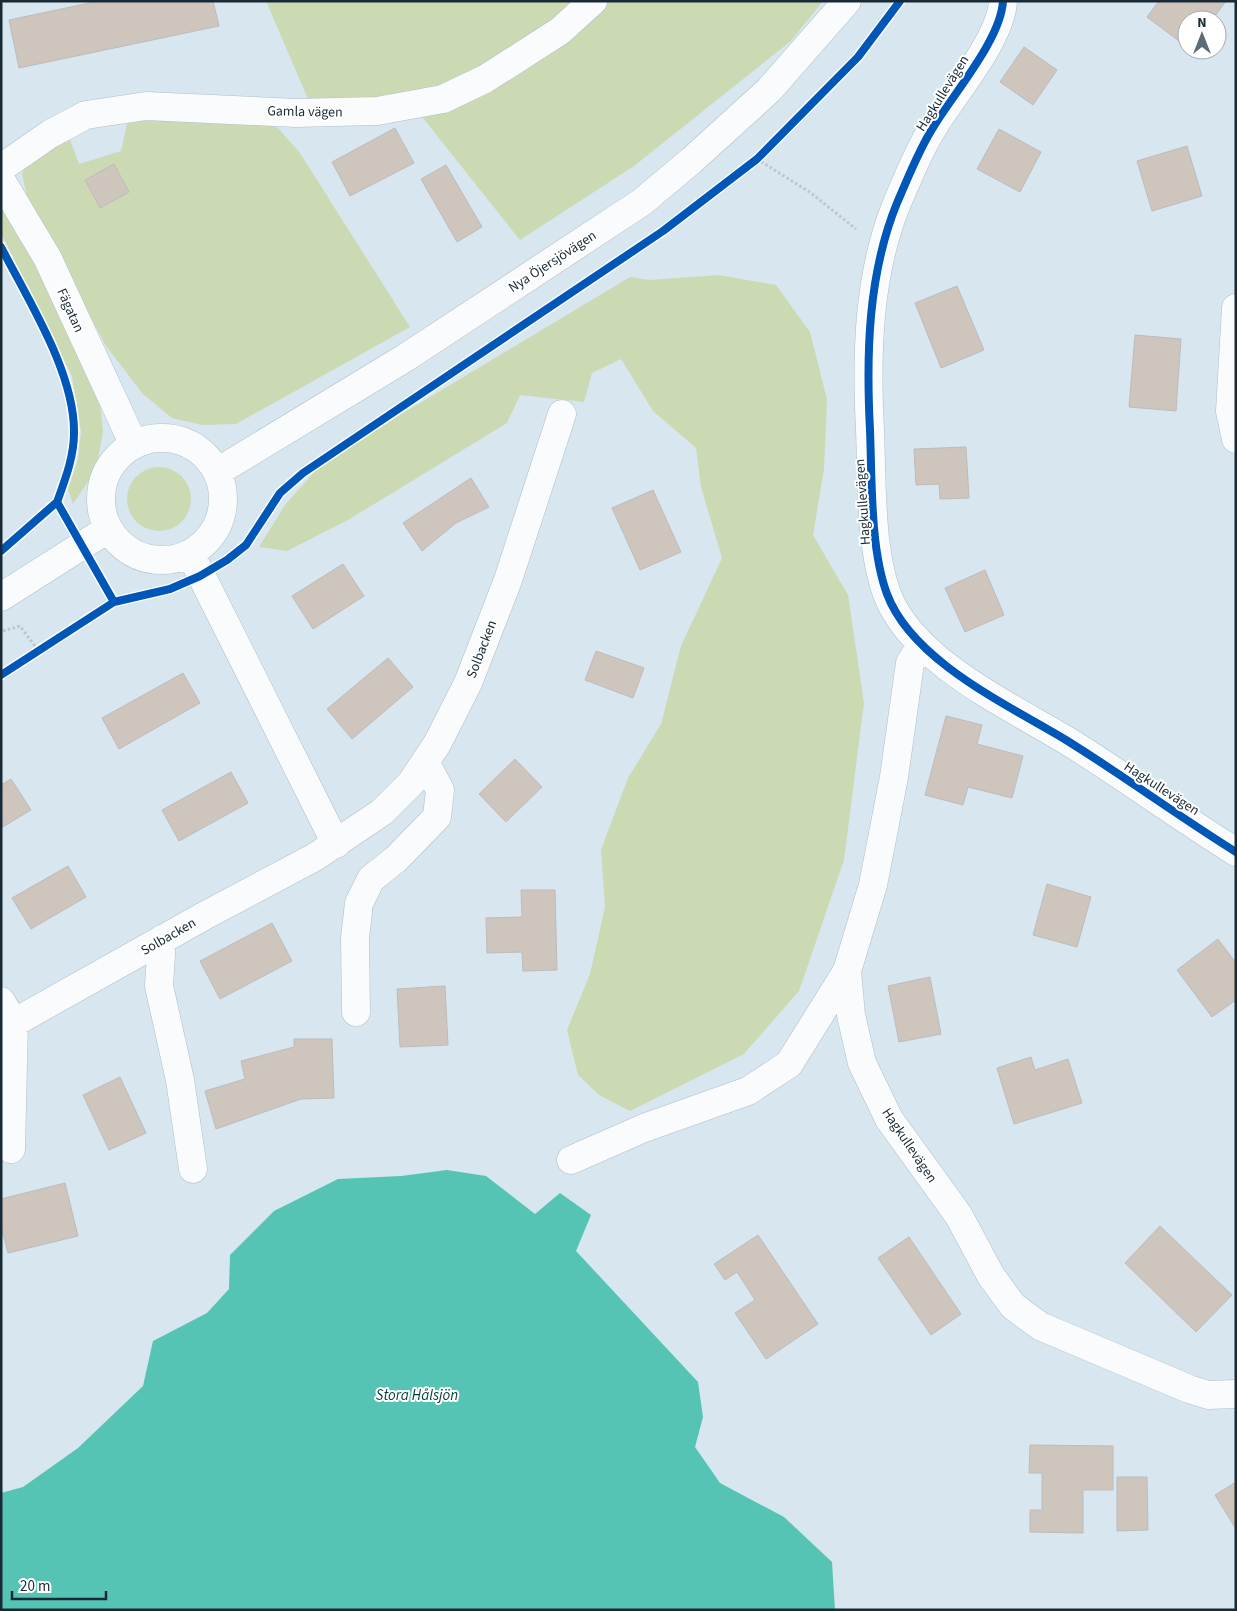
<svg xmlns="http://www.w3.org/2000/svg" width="1237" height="1611" font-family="'Source Sans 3',sans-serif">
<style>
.green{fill:#ccdab3}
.water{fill:#56c4b4}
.building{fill:#cec5bd;stroke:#bdbcbb}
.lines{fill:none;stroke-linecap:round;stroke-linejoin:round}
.minor-casing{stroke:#afbec7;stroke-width:29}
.path{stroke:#bfc6ca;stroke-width:3;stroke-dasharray:2.5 2.5;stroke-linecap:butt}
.minor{stroke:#f9fbfd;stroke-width:28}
.cycleway-casing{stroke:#fff;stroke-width:11}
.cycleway{stroke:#0057b8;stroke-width:8}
.labels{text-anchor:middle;stroke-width:4;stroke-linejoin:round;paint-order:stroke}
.street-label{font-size:14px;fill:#182a35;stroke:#fff}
.water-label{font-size:15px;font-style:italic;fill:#003e33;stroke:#fff}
</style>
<rect width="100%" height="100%" fill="#d7e6ef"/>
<!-- green -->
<path class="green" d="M266,1H823L791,41L634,166L520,240L423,118L388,102L308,99Z
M129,115L254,120L278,128L300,153L410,327L236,424L203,425L172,418L143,394L106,346L27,196L22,174L27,163L69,137L79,164L121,151Z
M1,209L13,220L99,393L103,432L96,470L73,504L68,489L78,459L81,432L72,376L1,233Z
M719,275L776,285L810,332L827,399L824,469L813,535L848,595L864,703L844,860L799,991L744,1054L630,1111L599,1095L578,1075L567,1030L590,974L605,907L601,850L628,778L661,724L681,646L722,558L701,487L696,448L653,411L621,359L592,373L584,402L520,395L507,423L348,520L287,551L259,547L285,505L325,460L630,277L650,280Z
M127 499a32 32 0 1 1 64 0a32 32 0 1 1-64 0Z"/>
<!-- water -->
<path class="water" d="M447,1170L486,1176L535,1214L560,1193L591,1215L576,1251L698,1382L703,1417L695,1447L720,1483L784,1517L832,1562L835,1610H1V1493L23,1487L78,1448L143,1386L153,1341L207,1313L229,1289L230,1255L274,1211L338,1179L401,1176Z"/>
<!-- building -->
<path class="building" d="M99,1H213L219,26L19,68L9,20Z
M1159,1H1226L1212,20H1187V47L1147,17Z
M1024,47L1057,70L1033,105L1000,82Z
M395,128L414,163L350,196L332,162Z
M999,129L1041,152L1020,192L977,169Z
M1187,146L1202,196L1152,211L1137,161Z
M114,164L129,192L100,208L85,180Z
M446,165L482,227L457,242L421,179Z
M957,286L984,350L941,368L915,303Z
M1135,335L1181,339L1176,411L1129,407Z
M966,447L969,498L940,499L939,484L916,485L914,449Z
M471,478L489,507L456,523L422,551L403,523Z
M653,490L681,552L640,570L612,508Z
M343,564L364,596L313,629L292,596Z
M985,570L1004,615L965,632L945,588Z
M596,651L644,668L633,698L585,680Z
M388,658L413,687L352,739L327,709Z
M183,673L200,703L119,749L102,718Z
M946,716L982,725L977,744L1023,756L1012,798L968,787L963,805L925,795Z
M515,759L542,787L506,822L479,794Z
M231,772L248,803L179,841L162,810Z
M11,779L31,810L1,828V785Z
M68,866L86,897L31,929L12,898Z
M1047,884L1091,897L1077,947L1033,935Z
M521,890H555L557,970L523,971L522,952L487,953L486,918L522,917Z
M272,923L292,961L220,999L200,961Z
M1218,939L1236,963V1000L1212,1017L1177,970Z
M930,977L941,1034L899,1042L888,986Z
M445,986L448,1045L400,1047L397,989Z
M294,1039H332L334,1098L301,1099L216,1129L205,1091L245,1079L241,1061L294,1047Z
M1031,1057L1035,1070L1068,1059L1082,1103L1014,1124L997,1068Z
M120,1077L146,1133L109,1150L83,1095Z
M65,1183L78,1236L8,1253L1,1226V1199Z
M1160,1226L1232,1295L1196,1332L1125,1263Z
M758,1235L818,1324L766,1359L735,1313L755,1300L737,1272L725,1280L714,1264Z
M909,1237L961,1314L931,1335L878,1258Z
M1030,1445L1113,1446V1490H1083V1533L1030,1532V1510H1042V1473H1029Z
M1117,1477H1147L1148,1530L1117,1531Z
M1236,1482V1529L1215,1495Z"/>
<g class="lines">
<!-- minor casing -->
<g class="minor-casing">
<path id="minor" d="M1003,1C1001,39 954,93 934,126C919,149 908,178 897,203C868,274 866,354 870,430C872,479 870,548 887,594C912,661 1008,705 1066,740C1124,776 1178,816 1236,852
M1,168L50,134L86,115L146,106L296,113L377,111L443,99L485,79L560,31L593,1
M1,180L48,259L134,445
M1236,308L1230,411L1236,439
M101 499a61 61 0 1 1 122 0a61 61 0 1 1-122 0Z
M217,472L405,358L642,202L692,160L769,90L847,1
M190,553L336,844
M1,597L108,529
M921,645L910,663L894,777L873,885L847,971L851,1015L862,1063L889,1119L959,1216L991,1276L1013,1306L1040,1326L1189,1389L1208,1395L1236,1394
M162,939L159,986L180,1080L193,1169
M1,1001L14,1023L11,1149
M356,1012L355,938L359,903L371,879L396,859L437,817L440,790L425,762
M1,1030L204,916L315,857L382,812L411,783L437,744L468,683L508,580L562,414
M571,1160L644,1128L748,1091L789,1064L847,971"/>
</g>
<!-- path -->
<path class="path" d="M757,159L811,193L856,229
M3,631L20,626L38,650"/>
<!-- minor -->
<use href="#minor" class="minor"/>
<!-- cycleway casing -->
<g class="cycleway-casing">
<path id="cycleway" d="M1003,1C1001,39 954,93 934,126C919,149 908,178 897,203C868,274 866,354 870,430C872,479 870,548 887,594C912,661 1008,705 1066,740C1124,776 1178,816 1236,852
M1,247C28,300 75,373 74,433C74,457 65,480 57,502L114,602
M1,551L57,502
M1,675L114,602L170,589L200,576L227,560L246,545L280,493L303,473L663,231L757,159L858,57L900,1"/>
</g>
<!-- cycleway -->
<use href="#cycleway" class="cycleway"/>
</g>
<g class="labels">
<!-- street labels -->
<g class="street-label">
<text transform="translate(942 93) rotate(-58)" y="5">Hagkullevägen</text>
<text transform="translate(305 111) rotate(1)" y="5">Gamla vägen</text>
<text transform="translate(552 261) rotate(-33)" y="5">Nya Öjersjövägen</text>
<text transform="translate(71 310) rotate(66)" y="5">Fägatan</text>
<text transform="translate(862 502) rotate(-94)" y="5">Hagkullevägen</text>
<text transform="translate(481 649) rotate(-69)" y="5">Solbacken</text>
<text transform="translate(1162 788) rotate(33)" y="5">Hagkullevägen</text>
<text transform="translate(168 936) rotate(-30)" y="5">Solbacken</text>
<text transform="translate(910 1145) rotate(56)" y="5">Hagkullevägen</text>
</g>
<!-- water labels -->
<g class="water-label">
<text x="417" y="1400">Stora Hålsjön</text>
</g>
</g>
<!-- border -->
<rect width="1237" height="1611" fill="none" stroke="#182a35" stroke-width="5"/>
<!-- north arrow -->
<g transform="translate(1202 35)"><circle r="24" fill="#ffffff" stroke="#a3aaae"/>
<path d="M0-4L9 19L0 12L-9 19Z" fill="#5b6c76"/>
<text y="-8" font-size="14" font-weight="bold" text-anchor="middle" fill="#182a35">N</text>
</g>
<!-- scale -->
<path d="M12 1591v8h94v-8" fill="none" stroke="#182a35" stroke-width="2.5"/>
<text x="20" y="1591" font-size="15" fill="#182a35" stroke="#ffffff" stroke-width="4" paint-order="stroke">20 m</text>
</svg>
